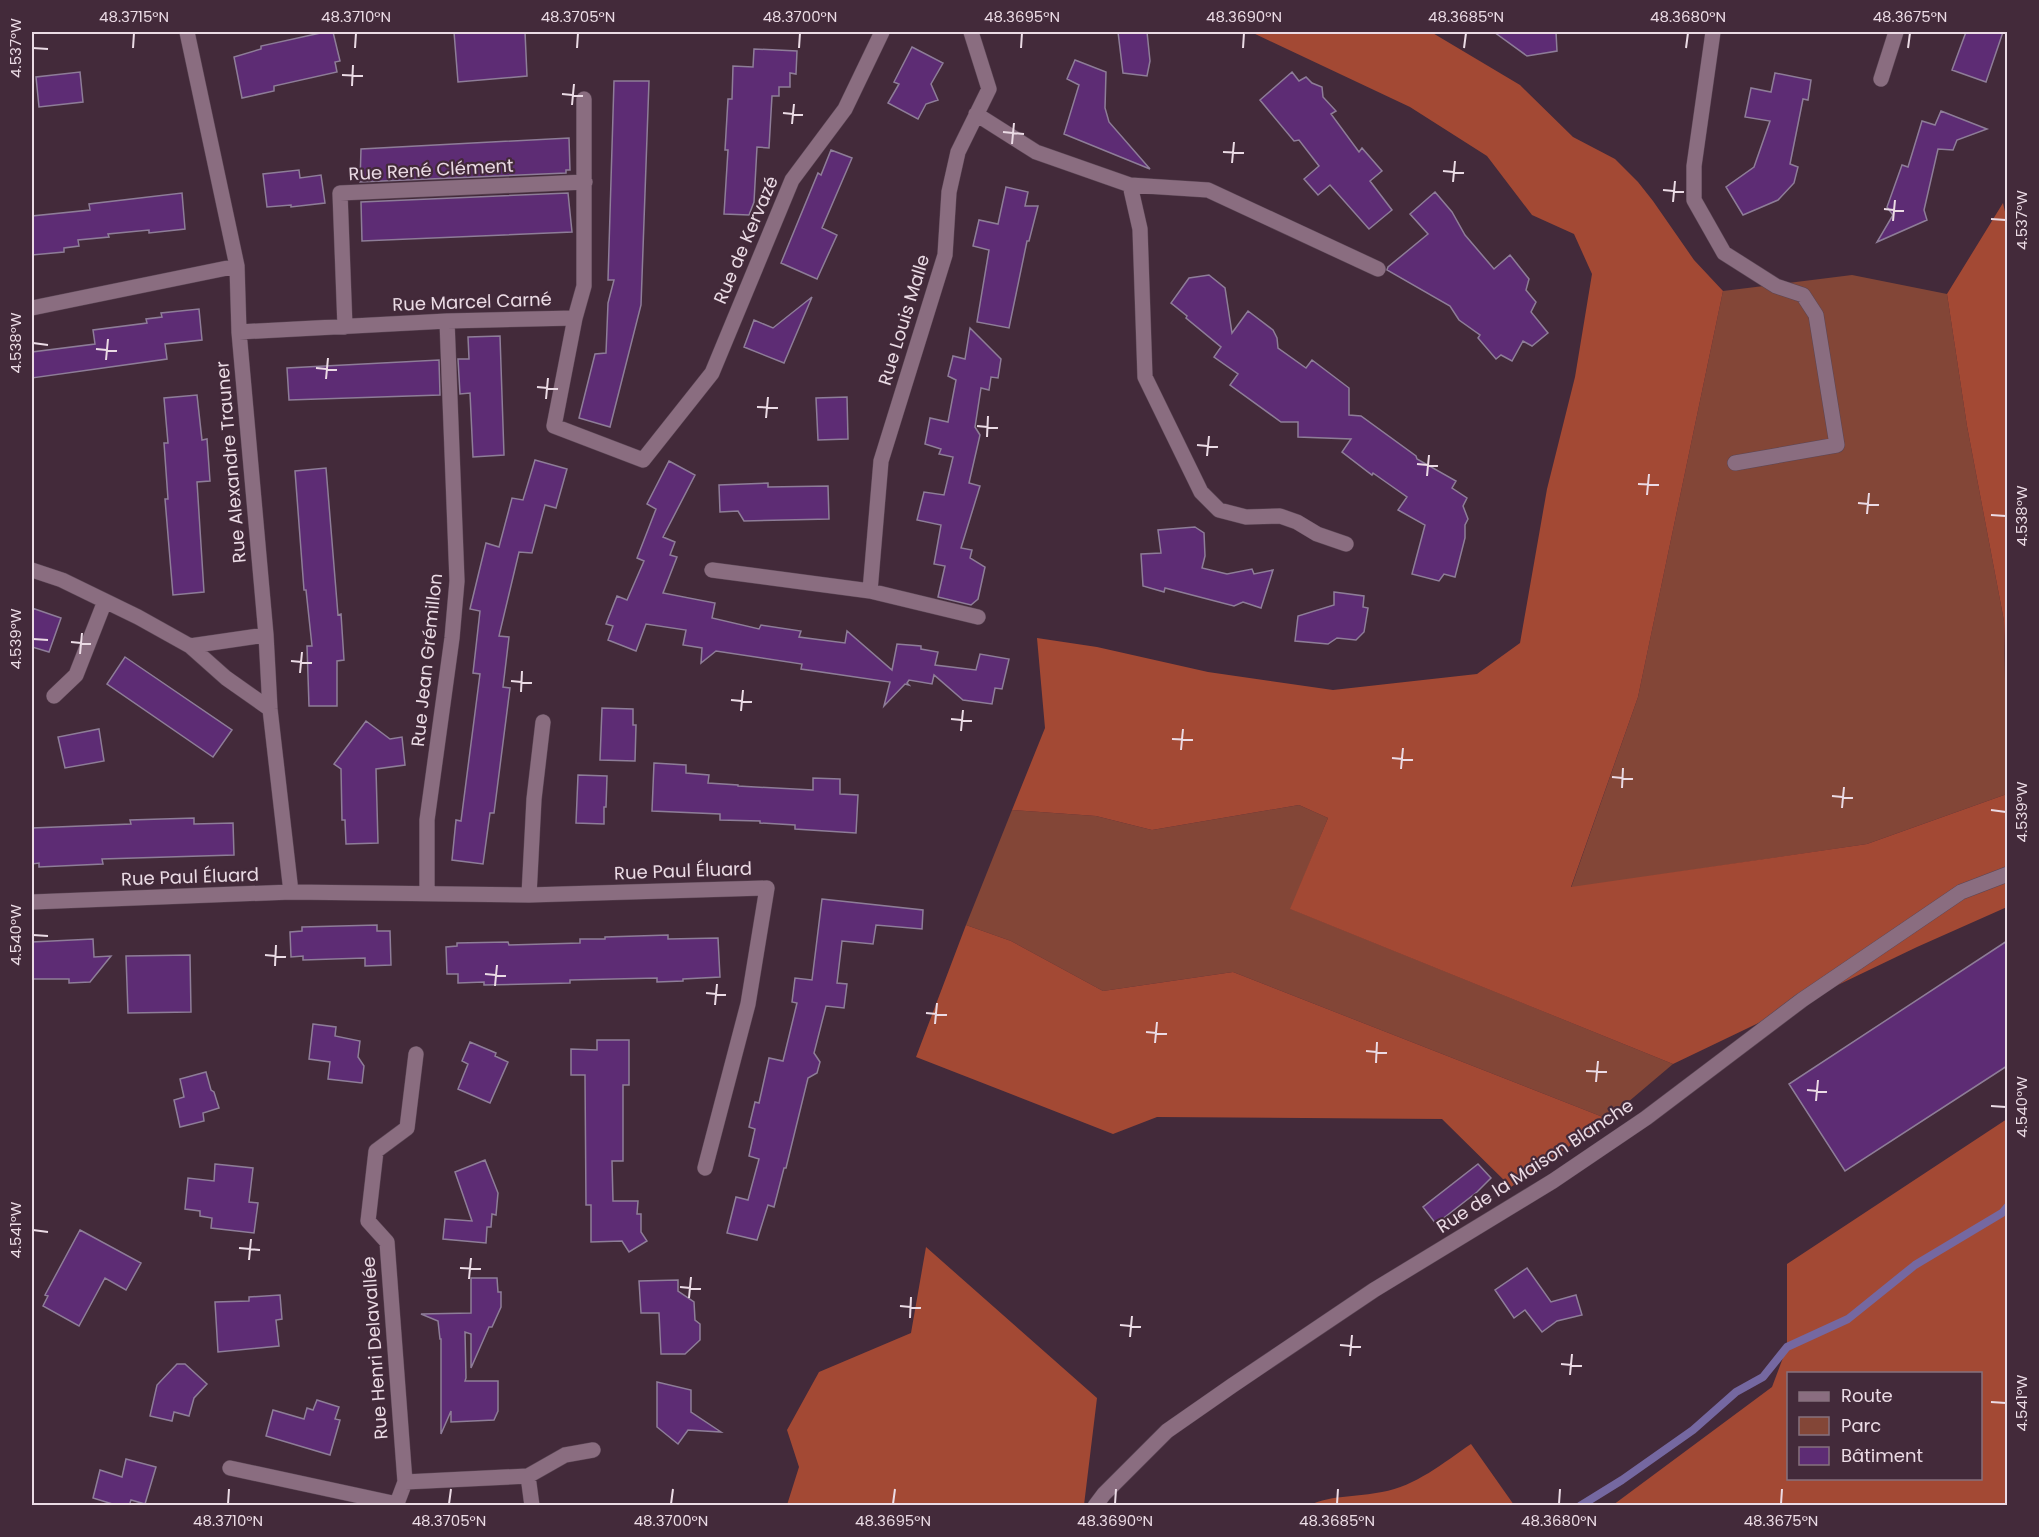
<svg xmlns="http://www.w3.org/2000/svg" width="2039" height="1537" font-family="Poppins,sans-serif">
<style>
.green{fill:#834637}
.forest{fill:#a34934;fill-rule:evenodd}
.lines{fill:none;stroke-linecap:round;stroke-linejoin:round}
.stream{stroke:#7568a1;stroke-width:8}
.building{fill:#5d2c74;stroke:#8e7d98;stroke-width:1.5}
.minor-casing{stroke:#5b4654;stroke-width:16}
.minor{stroke:#8a6d80;stroke-width:15}
.ticks{fill:none;stroke:#ebdbe5;stroke-width:2}
.labels{text-anchor:middle;stroke-width:4.5;stroke-linejoin:round;paint-order:stroke}
.street-label{font-size:18px;fill:#ebdbe5;stroke:#432a3a}
.neatline{fill:none;stroke:#ebdbe5;stroke-width:2}
.ticks-label{font-size:15px;text-anchor:middle;fill:#ebdbe5}
</style>
<rect width="100%" height="100%" fill="#432a3a"/>
<!-- green -->
<path class="green" d="M1852,275L1947,294L1967,426L2004,621L2007,794L1867,844L1571,888L1638,697L1723,291Z
M1299,805L1328,818L1291,909L1673,1064L1608,1119L1233,972L1103,991L1011,941L966,925L1012,810L1096,816L1152,830Z"/>
<!-- forest -->
<path class="forest" d="M1251,32H1431L1520,85L1573,137L1615,159L1638,182L1653,201L1694,260L1723,291L1638,697L1571,887L1867,844L2007,794V907L1917,947L1673,1064L1290,909L1328,818L1299,805L1152,830L1096,816L1012,810L1045,728L1037,638L1097,647L1208,672L1333,690L1477,674L1520,643L1547,489L1575,377L1592,274L1574,234L1532,215L1487,156L1410,107Z
M2003,203L2008,225L2007,722L2004,621L1967,426L1947,294Z
M966,925L1011,941L1103,991L1233,972L1608,1119L1511,1187L1442,1119L1157,1117L1113,1134L916,1057Z
M2007,1119V1505H1613L1772,1387L1787,1347V1264ZM1788,1374H1980V1478H1788Z
M926,1247L1097,1398L1084,1505H787L799,1467L787,1430L819,1372L911,1333Z
M1471,1444L1514,1505H1310C1331,1495 1358,1497 1382,1492C1416,1486 1443,1463 1471,1444Z"/>
<g class="lines">
<!-- stream -->
<path class="stream" d="M1580,1506L1622,1480L1693,1430L1736,1392L1763,1377L1787,1347L1848,1319L1915,1265L2002,1213L2008,1206"/>
</g>
<!-- building -->
<path class="building" d="M325,32H333L340,61L335,62L337,72L274,86V91L242,98L234,57L261,49V46Z
M454,32H525L527,76L458,82Z
M1118,32H1147L1150,61L1147,76L1123,73Z
M1494,32H1556L1557,51L1527,56Z
M1966,32H2003L1986,82L1952,70Z
M912,47L943,63L931,84L938,100L926,104L918,119L888,103L899,84L894,82Z
M754,49L797,51L796,74L790,73V87H779V96H772L769,148L757,147L754,202L749,215L724,214L728,150H725L728,99H732L733,66L753,67Z
M1075,60L1106,72L1105,108L1109,122L1150,169L1064,134L1079,85L1067,79Z
M80,72L83,102L39,107L36,77Z
M1292,72L1299,81L1306,77L1312,83L1322,87L1323,97L1336,111L1331,114L1359,152L1362,148L1382,171L1370,181L1392,210L1369,229L1330,185L1318,195L1304,179L1319,166L1299,140L1294,141L1260,100Z
M1775,73L1811,80L1808,100L1803,99L1790,164L1798,167L1794,183L1778,200L1743,215L1726,187L1754,167L1770,121L1745,117L1751,88L1771,92Z
M614,81H649L641,305L610,427L579,418L595,354L606,353L608,303L614,280H608Z
M1941,111L1987,129L1957,140L1953,150L1938,149L1924,210L1927,220L1877,242L1893,215L1887,207L1902,165L1908,167L1922,121L1935,125Z
M569,138L570,170H566V173L360,182L361,149Z
M831,150L852,158L822,228L837,235L817,279L781,263L818,173L821,175Z
M299,170L300,178L321,175L325,203L291,207V205L267,207L263,174Z
M1006,187L1028,192L1025,206H1038L1029,241H1027L1009,328L977,322L989,250L973,246L979,220L998,224Z
M1435,192L1452,212L1465,235L1494,269L1510,255L1529,279L1526,290L1536,302L1531,312L1548,333L1532,346L1523,341L1512,361L1501,355L1496,359L1478,338L1480,335L1459,320L1450,306L1387,270L1388,267L1428,234L1410,214Z
M182,193L185,229L149,233V230L108,234L109,237L78,240L79,246L64,248V252L32,255V216L90,210L89,204Z
M568,193L572,232L362,241L361,202Z
M1209,275L1225,288L1232,333L1248,311L1273,330L1277,338L1278,348L1306,368L1312,360L1349,388V415L1361,416L1416,456L1417,459L1456,481L1452,488L1467,498L1463,506L1468,519L1465,525V538L1455,577L1444,574L1439,581L1412,574L1425,525L1398,510L1407,497L1373,473L1372,475L1342,452L1351,439L1298,437V422H1281L1230,385L1238,374L1214,357L1221,347L1186,318L1187,316L1171,303L1189,278Z
M812,297L784,363L744,347L754,320L773,328Z
M199,309L202,340L165,344L167,359L32,378V352L95,344L93,330L147,323L146,319L162,317L161,313Z
M970,328L1001,359L998,378L991,377L989,390L981,388L975,427L980,435L969,483L980,486L961,548L972,550L970,558L985,567L978,599L971,605L938,597L945,566L934,564L941,525L917,520L924,492L944,495L953,457L939,454L941,449L925,444L930,418L948,422L956,380L948,376L953,356L965,359Z
M500,336L504,455L473,457L470,393L460,394L458,359H469L468,337Z
M439,360L440,395L289,400L287,368Z
M197,395L202,440L207,439L210,481L197,482L204,592L173,595L165,499H168L164,443H168L164,398Z
M847,397L848,439L818,440L816,398Z
M535,460L567,469L556,508L545,505L532,553L519,552L499,636L509,637L503,687L510,688L494,813H490L483,864L452,860L456,820L461,821L480,674L473,673L480,611L470,609L486,543L499,547L512,498L523,500Z
M669,461L695,475L663,537L675,542L670,555L677,557L663,593L715,603L712,618L759,629L761,625L801,631L799,637L845,643L847,631L892,670L897,644L921,646V649L938,652L935,665L976,670L980,654L1009,659L1002,689L995,688L992,704L963,700L934,675L932,684L909,680L907,683L909,685L905,684L884,706L890,682L801,669L802,664L716,651L701,663L702,648L683,645L686,630L646,624L636,651L608,640L613,626L606,624L617,596L627,600L644,561L637,558L656,509L647,504Z
M326,468L338,615L341,614L344,660L337,661V706H309L307,646H312L306,590H304L295,471Z
M768,483V487L828,486L829,519L744,521L738,511L720,512L719,485Z
M1195,527L1204,533L1205,556L1202,568L1227,574L1252,569L1254,574L1273,570L1261,608L1243,602L1234,606L1165,588L1164,592L1143,586L1141,554L1161,553L1158,530Z
M1334,592L1364,596L1363,607L1368,608L1364,632L1356,640L1337,638L1328,644L1295,641L1298,616L1334,605Z
M32,608L61,618L49,652L32,647Z
M125,657L232,730L213,757L107,684Z
M602,708L633,709V725H636L635,761L600,760Z
M366,721L390,739L402,737L405,765L376,769L378,843L346,844L345,820H342L341,769L334,764Z
M99,729L104,761L65,768L58,737Z
M654,763L686,765V773L709,775L708,783L738,785V786L813,790V778L840,779V794L858,795L856,833L795,829V825L760,823V821L720,820V814L652,811Z
M578,775L607,776L606,807H604V824L576,823Z
M194,818V824L233,823L234,855L102,859L103,864L39,867V863L32,864V828L131,824L130,820Z
M822,899L923,910L922,929L876,925L873,944L842,941L837,983L847,984L844,1008L826,1006L814,1053L820,1062L817,1073L808,1078L786,1168H784L774,1207L768,1205L757,1240L727,1233L736,1197L748,1200L759,1159L749,1156L755,1129L749,1127L755,1102L759,1103L769,1058L783,1061L797,1003L792,1002L795,978L812,980Z
M377,925V931H390L391,965L365,966V958L303,960V956L291,957L290,932L302,931V927Z
M668,935V939L718,938L720,977L683,979V981L657,982V978L570,980V983L484,985V982L458,983V974H447L446,947L457,946V943L508,942L509,945L580,943V939H605V937Z
M93,939L94,957L111,956L90,982L69,983V979H32V942Z
M2007,941V1066L1845,1171L1789,1084Z
M190,955L191,1012L128,1013L126,956Z
M313,1024L336,1027L335,1036L360,1041L358,1057L364,1066L362,1083L328,1079L330,1062L309,1059Z
M597,1040H629V1085H623V1161H612L613,1201H638L637,1214H641V1232L647,1241L629,1252L622,1241L591,1242V1205H586L585,1075H571V1049L597,1050Z
M470,1042L496,1053L495,1056L508,1062L490,1103L458,1089L468,1064L462,1061Z
M206,1072L211,1090L214,1092L219,1108L203,1113L204,1121L180,1127L174,1100L184,1097L180,1079Z
M485,1160L498,1193L496,1215L492,1214L491,1227H487L486,1243L443,1239L445,1219L472,1221L455,1172Z
M215,1164L253,1168L249,1202L258,1203L254,1233L211,1228L212,1218L200,1216V1211L185,1209L188,1178L214,1181Z
M1478,1164L1491,1178L1477,1192L1436,1224L1423,1207Z
M80,1230L141,1263L126,1290L105,1278L79,1326L43,1306L48,1296L45,1295Z
M1527,1268L1551,1302L1576,1295L1582,1315L1557,1321L1542,1332L1525,1310L1514,1318L1495,1290Z
M471,1278H497L498,1292H501V1307L492,1327H489L471,1368V1334L465,1332L466,1378L465,1381H498V1411L494,1420L451,1422V1411L441,1434V1339H440L438,1321L421,1314L471,1313Z
M678,1280V1291L694,1302L695,1320L700,1324V1340L685,1354H661L659,1313H641L639,1281Z
M280,1295L282,1319L276,1320L279,1346L218,1352L215,1302L249,1301V1297Z
M177,1364H185L207,1384L194,1398L189,1416L174,1412L172,1421L150,1416L157,1385Z
M657,1382L691,1390V1412L721,1432L688,1430L678,1444L657,1427Z
M317,1400L339,1407L335,1419L340,1420L330,1455L266,1436L273,1410L304,1419L307,1408L313,1410Z
M126,1459L156,1467L145,1504L131,1500L129,1506H119L93,1498L100,1470L122,1477Z"/>
<g class="lines">
<!-- minor casing -->
<g class="minor-casing">
<path id="minor" d="M187,32L237,266L239,332L266,635L270,709L291,892
M1713,32L1694,166V200L1724,253L1776,286L1803,295L1816,315L1837,445L1735,463
M1881,79L1896,32
M584,99V286L575,318L554,426L643,460L712,373L792,180L845,109L882,32
M976,114L1036,152L1130,185L1140,229L1145,377L1201,492L1219,510L1246,517L1280,516L1297,522L1317,534L1346,544
M1130,185L1208,190L1378,269
M32,308L237,266
M345,327L340,193L585,182
M239,332L447,321L575,318
M32,570L62,580L138,617L190,646L226,678L270,709
M712,570L870,591L978,617
M870,591L881,461L945,255L949,192L958,152L989,89L971,32
M190,646L266,635
M54,696L76,675L105,601
M427,894V820L452,638L457,581L447,321
M529,895L534,799L543,722
M32,902L291,892L529,895L767,888L748,1004L705,1168
M230,1468L397,1504
M528,1476L532,1506
M405,1482L528,1476L565,1455L593,1450
M396,1506L405,1482L387,1242L368,1221L376,1151L407,1128L416,1054
M1095,1506L1104,1494L1167,1431L1233,1385L1374,1290L1553,1181L1646,1118L1802,1000L1961,892L2008,874"/>
</g>
<!-- minor -->
<use href="#minor" class="minor"/>
</g>
<!-- ticks -->
<path class="ticks" d="M33,48L48,49M133,48L134,33M355,48L356,33M577,48L578,33M799,48L800,33M1021,48L1022,33M1243,48L1244,33M1464,48L1466,33M1686,48L1688,33M1908,48L1910,33M342,75L363,76M352,86L353,65M562,94L583,96M572,105L574,84M783,113L803,115M792,124L794,104M1003,132L1024,134M1012,144L1014,123M1223,152L1244,153M1232,163L1234,142M1443,171L1464,173M1453,182L1455,161M1663,190L1684,192M1673,202L1675,181M1884,209L1904,211M1991,219L2006,220M1893,221L1895,200M33,343L48,345M96,349L117,351M106,360L108,339M316,368L337,370M326,379L328,358M537,387L558,389M546,399L548,378M757,407L778,408M766,418L768,397M977,426L998,428M987,437L988,416M1197,445L1218,447M1207,456L1209,436M1417,464L1438,466M1427,476L1429,455M1638,484L1659,485M1647,495L1649,474M1858,503L1879,505M1867,514L1869,493M1991,515L2006,516M33,639L48,640M71,642L91,644M80,654L82,633M291,661L312,663M300,673L302,652M511,681L532,683M521,692L522,671M731,700L752,702M741,711L743,690M951,719L972,721M961,731L963,710M1172,739L1193,740M1181,750L1183,729M1392,758L1413,760M1401,769L1403,748M1612,777L1633,779M1622,788L1623,768M1832,796L1853,798M1842,808L1844,787M1991,810L2006,812M33,935L48,936M265,955L286,957M275,966L276,945M485,974L506,976M495,986L497,965M706,993L726,995M715,1005L717,984M926,1013L947,1015M935,1024L937,1003M1146,1032L1167,1034M1155,1043L1157,1022M1366,1051L1387,1053M1376,1063L1377,1042M1586,1071L1607,1072M1596,1082L1598,1061M1807,1090L1827,1092M1816,1101L1818,1080M1991,1106L2006,1107M33,1230L48,1232M239,1248L260,1250M249,1260L251,1239M460,1268L481,1269M469,1279L471,1258M680,1287L701,1289M689,1298L691,1277M900,1306L921,1308M910,1318L911,1297M1120,1325L1141,1327M1130,1337L1132,1316M1340,1345L1361,1347M1350,1356L1352,1335M1561,1364L1582,1366M1570,1375L1572,1354M1991,1402L2006,1403M228,1504L229,1489M449,1504L451,1489M671,1504L673,1489M893,1504L895,1489M1115,1504L1116,1489M1337,1504L1338,1489M1559,1504L1560,1489M1781,1504L1782,1489"/>
<g class="labels">
<!-- street labels -->
<g class="street-label">
<text transform="translate(431 170) rotate(-3)" y="6">Rue René Clément</text>
<text transform="translate(746 240) rotate(-67)" y="6">Rue de Kervazé</text>
<text transform="translate(472 302) rotate(-2)" y="6">Rue Marcel Carné</text>
<text transform="translate(904 320) rotate(-73)" y="6">Rue Louis Malle</text>
<text transform="translate(231 462) rotate(-95)" y="6">Rue Alexandre Trauner</text>
<text transform="translate(427 660) rotate(-84)" y="6">Rue Jean Grémillon</text>
<text transform="translate(683 871) rotate(-2)" y="6">Rue Paul Éluard</text>
<text transform="translate(190 877) rotate(-2)" y="6">Rue Paul Éluard</text>
<text transform="translate(1535 1166) rotate(-33)" y="6">Rue de la Maison Blanche</text>
<text transform="translate(375 1348) rotate(-94)" y="6">Rue Henri Delavallée</text>
</g>
</g>
<!-- border -->
<rect width="2039" height="1537" fill="none" stroke="#432a3a" stroke-width="66"/>
<!-- legend -->
<rect x="1787" y="1372" width="195" height="108" fill="#432a3a" stroke="#86717e" stroke-width="1.5"/>
<rect x="1799" y="1392" width="30" height="9" fill="#8a6d80" stroke="#86717e" stroke-width="1.5"/>
<text x="1841" y="1402" font-size="18" fill="#ebdbe5">Route</text>
<rect x="1799" y="1417" width="30" height="18" fill="#834637" stroke="#86717e" stroke-width="1.5"/>
<text x="1841" y="1432" font-size="18" fill="#ebdbe5">Parc</text>
<rect x="1799" y="1447" width="30" height="18" fill="#5d2c74" stroke="#86717e" stroke-width="1.5"/>
<text x="1841" y="1462" font-size="18" fill="#ebdbe5">Bâtiment</text>
<rect x="33" y="33" width="1973" height="1471" class="neatline"/>
<g class="ticks-label">
<text x="134" y="22">48.3715°N</text>
<text x="356" y="22">48.3710°N</text>
<text x="578" y="22">48.3705°N</text>
<text x="800" y="22">48.3700°N</text>
<text x="1022" y="22">48.3695°N</text>
<text x="1244" y="22">48.3690°N</text>
<text x="1466" y="22">48.3685°N</text>
<text x="1688" y="22">48.3680°N</text>
<text x="1910" y="22">48.3675°N</text>
<text transform="translate(16 48) rotate(-90)" y="5">4.537°W</text>
<text transform="translate(2022 220) rotate(-90)" y="5">4.537°W</text>
<text transform="translate(16 343) rotate(-90)" y="5">4.538°W</text>
<text transform="translate(2022 516) rotate(-90)" y="5">4.538°W</text>
<text transform="translate(16 639) rotate(-90)" y="5">4.539°W</text>
<text transform="translate(2022 812) rotate(-90)" y="5">4.539°W</text>
<text transform="translate(16 935) rotate(-90)" y="5">4.540°W</text>
<text transform="translate(2022 1107) rotate(-90)" y="5">4.540°W</text>
<text transform="translate(16 1230) rotate(-90)" y="5">4.541°W</text>
<text transform="translate(2022 1403) rotate(-90)" y="5">4.541°W</text>
<text x="228" y="1526">48.3710°N</text>
<text x="449" y="1526">48.3705°N</text>
<text x="671" y="1526">48.3700°N</text>
<text x="893" y="1526">48.3695°N</text>
<text x="1115" y="1526">48.3690°N</text>
<text x="1337" y="1526">48.3685°N</text>
<text x="1559" y="1526">48.3680°N</text>
<text x="1781" y="1526">48.3675°N</text>
</g>
</svg>
